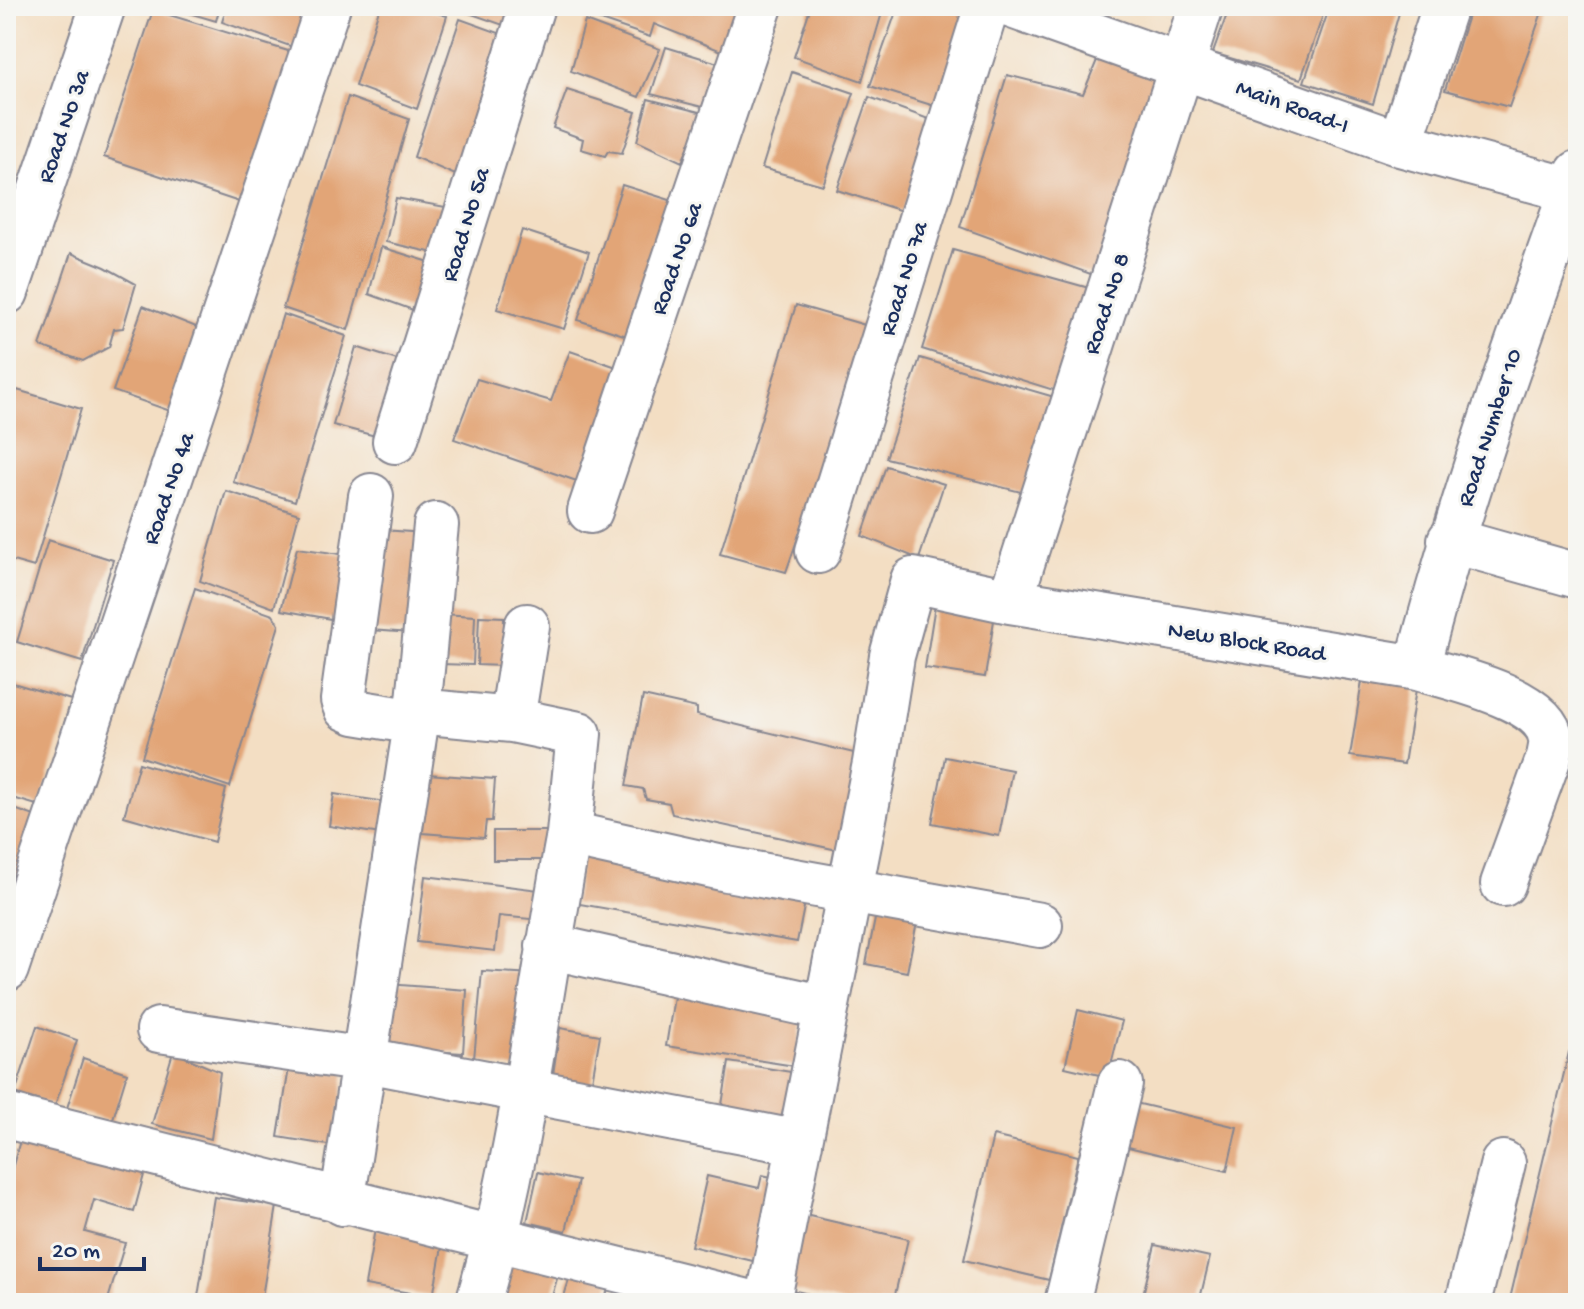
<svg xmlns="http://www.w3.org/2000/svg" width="1584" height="1309" font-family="'Gochi Hand',sans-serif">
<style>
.building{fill:#e2a577}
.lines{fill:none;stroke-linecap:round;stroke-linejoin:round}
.minor-casing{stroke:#878690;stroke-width:48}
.minor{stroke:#fff;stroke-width:44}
.labels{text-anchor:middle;stroke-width:6;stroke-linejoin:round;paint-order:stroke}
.street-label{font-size:24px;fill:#1b2f5e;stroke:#f6f6f2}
</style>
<rect width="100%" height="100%" fill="#f6f6f2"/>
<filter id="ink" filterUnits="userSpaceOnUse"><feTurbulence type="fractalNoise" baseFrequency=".0125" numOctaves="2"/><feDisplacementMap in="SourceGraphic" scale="16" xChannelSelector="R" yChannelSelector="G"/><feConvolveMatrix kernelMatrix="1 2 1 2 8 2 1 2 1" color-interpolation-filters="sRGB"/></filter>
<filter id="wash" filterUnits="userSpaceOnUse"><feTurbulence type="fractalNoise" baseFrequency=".006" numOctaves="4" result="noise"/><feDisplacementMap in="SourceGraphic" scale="32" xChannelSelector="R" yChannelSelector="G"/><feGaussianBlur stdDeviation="1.8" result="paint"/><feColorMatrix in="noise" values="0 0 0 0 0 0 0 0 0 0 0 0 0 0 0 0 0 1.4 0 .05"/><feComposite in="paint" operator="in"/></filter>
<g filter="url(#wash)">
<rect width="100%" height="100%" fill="#f3dec3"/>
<g id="blocks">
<!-- building -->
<path class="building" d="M165,6H220L216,21Z
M227,6H318L304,51L222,22Z
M380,6H415L447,16L417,109L355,86Z
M449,6H537L529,34Z
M595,6H753L739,58L654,24L650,37L592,17Z
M811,6H884L862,81L794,57Z
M898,6H970L941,108L870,86Z
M1037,6H1106L1098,28Z
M1230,6H1326L1301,79L1213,53Z
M1330,6H1401L1373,104L1304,82Z
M1471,6H1544L1509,107L1445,90Z
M153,10L298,54L248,205L104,157Z
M460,19L521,41L478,185L414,157Z
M585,21L660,49L639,97L571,71Z
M666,47L734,68L718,111L651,94Z
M1102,48L1169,71L1099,277L960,227L1007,75L1083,94Z
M792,72L854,93L823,185L762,168Z
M567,90L636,112L622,153L608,151L605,156L581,149L583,139L553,128Z
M348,97L409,119L348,330L283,308Z
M869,97L934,121L902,211L837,190Z
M648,99L703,113L682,162L637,141Z
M622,185L673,201L645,342L578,320Z
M396,198L462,210L447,256L386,242Z
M522,230L589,252L564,329L497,309Z
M381,247L436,264L421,313L369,294Z
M953,250L1089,288L1060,392L922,349Z
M71,253L105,267L136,284L123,328L114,329L109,347L83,361L40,346Z
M796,305L865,325L829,448L786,572L720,554Z
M143,306L209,332L176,413L113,391Z
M283,314L346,336L295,501L233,482Z
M356,347L419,367L395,441L333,425Z
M570,351L634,373L600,489L454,439L477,379L551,401Z
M920,358L1061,399L1029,494L886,458Z
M17,390L81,409L34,567L6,559V426Z
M886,466L944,484L919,559L862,536Z
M226,491L299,514L274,608L200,581Z
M382,530L425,533L411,633L370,630Z
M48,540L113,560L82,662L17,642Z
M297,548L355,556L342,621L281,610Z
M195,588L273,615L279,625L230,787L142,757Z
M6,595L15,598L7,624H6Z
M935,605L995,614L985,677L925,668Z
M441,614L475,616L473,665L440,664Z
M479,616L504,617L503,666L477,665Z
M1363,675L1417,683L1404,764L1350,756Z
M6,681L71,700L40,806L6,796Z
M643,696L697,708V715L866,756L842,851L672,814L669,803L646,799L643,789L626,786Z
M945,757L1012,770L999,836L932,823Z
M139,763L226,789L214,842L124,816Z
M427,774L495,779L492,821H486L484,838L423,833Z
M334,794L399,804L394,836L329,826Z
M6,806L43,819L6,916Z
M493,831H547V860H493Z
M582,857L806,897L797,942L574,903Z
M425,876L555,892L551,921L499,916L495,951L417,942Z
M878,904L919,912L907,972L866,964Z
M482,971L534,974L517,1069L474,1059Z
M387,984L467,990L463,1053L384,1048Z
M676,985L804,1005L795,1066L666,1046Z
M1078,1010L1122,1021L1108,1077L1065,1067Z
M37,1026L77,1040L55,1106L15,1093Z
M560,1028L600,1035L591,1087L552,1081Z
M173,1052L220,1072L211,1139L152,1124Z
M1569,1052L1578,1055L1576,1303H1509Z
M291,1055L346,1064L334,1146L278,1137Z
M83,1058L127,1073L112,1122L67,1108Z
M729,1062L791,1072L783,1126L720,1117Z
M1127,1101L1237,1127L1227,1171L1116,1144Z
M993,1136L1078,1156L1049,1280L964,1260Z
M21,1137L145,1171L134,1212L94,1200L85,1232L125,1243L107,1303H45L6,1292V1190Z
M538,1172L578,1181L566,1231L527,1222Z
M762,1175L781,1179L761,1263L691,1246L707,1176L759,1188Z
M214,1197L277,1206L261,1303H197Z
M805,1215L908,1239L893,1303H846L788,1289Z
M375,1229L443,1241L433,1297L365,1285Z
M1155,1245L1210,1257L1199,1303H1141Z
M510,1250L561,1265L550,1303H495Z
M572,1270L610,1281L604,1303H562Z"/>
</g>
</g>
<g filter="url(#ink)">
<use href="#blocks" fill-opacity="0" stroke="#878690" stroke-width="2"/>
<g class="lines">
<!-- minor casing -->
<g class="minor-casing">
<path id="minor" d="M1012,6L1400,144L1578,192
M1400,144L1445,6
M6,292L103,6
M395,441L532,6
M371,496L343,700L346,708L355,712L416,722
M590,511L760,6
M1450,540L1578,576
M818,551L987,6
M1010,601L1201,6
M1417,668C1460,500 1519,337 1578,173
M418,711L512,720L579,734L569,834
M512,720L527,626
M548,946L826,1008
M6,969L328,6
M159,1030L366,1060L800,1143
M6,1116L752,1303
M342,1203L418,711L436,525
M478,1303C523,1149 539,991 569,834L727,869L1040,925
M768,1303L875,763L892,656L913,580L1010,601L1417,668C1449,677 1546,698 1551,739C1552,744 1550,752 1549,757L1503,884
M1067,1303L1120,1084
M1468,1303L1503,1163"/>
</g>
<!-- minor -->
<use href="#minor" class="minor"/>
</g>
</g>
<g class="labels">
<!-- street labels -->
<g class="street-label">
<text transform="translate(1293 105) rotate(20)" y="8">Main Road-I</text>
<text transform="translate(62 126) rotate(-71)" y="8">Road No 3a</text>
<text transform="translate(464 224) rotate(-73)" y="8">Road No 5a</text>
<text transform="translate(675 258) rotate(-71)" y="8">Road No 6a</text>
<text transform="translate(902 278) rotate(-73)" y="8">Road No 7a</text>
<text transform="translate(1105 303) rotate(-72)" y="8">Road No 8</text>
<text transform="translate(1488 427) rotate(-72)" y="8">Road Number 10</text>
<text transform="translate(167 488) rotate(-71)" y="8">Road No 4a</text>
<text transform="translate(1247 640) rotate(9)" y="8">New Block Road</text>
</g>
</g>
<!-- margin -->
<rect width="1584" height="1309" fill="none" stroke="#f6f6f2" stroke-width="32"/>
<!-- scale -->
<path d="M40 1257v12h104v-12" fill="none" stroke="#1b2f5e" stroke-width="4"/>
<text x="52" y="1257" font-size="24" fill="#1b2f5e" stroke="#f6f6f2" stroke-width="6" paint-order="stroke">20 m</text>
</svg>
